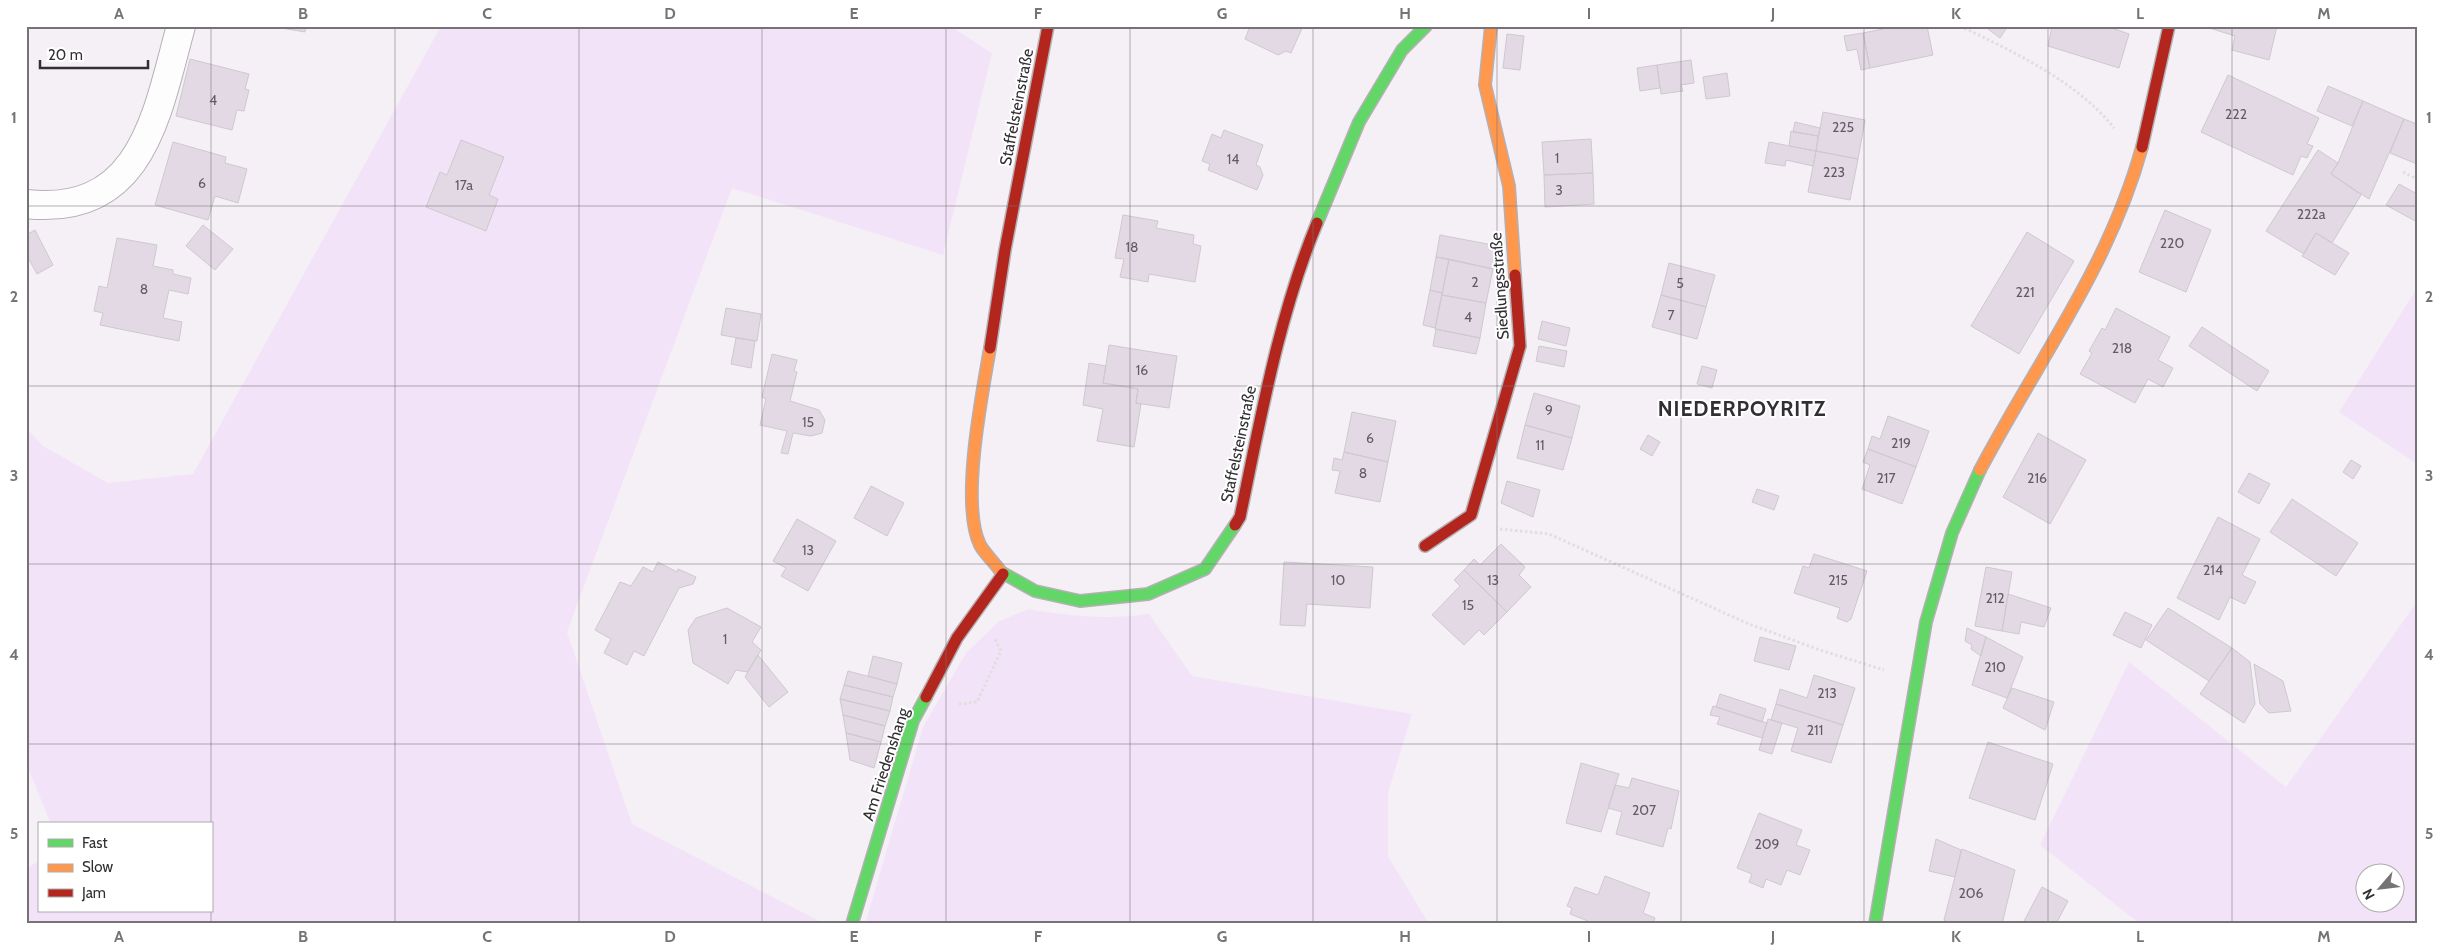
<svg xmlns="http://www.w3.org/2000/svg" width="2443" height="950" font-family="Cabin,sans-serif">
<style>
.green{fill:#f3e3f8;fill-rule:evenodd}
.building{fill:#e3d9e5;stroke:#cdc9ce}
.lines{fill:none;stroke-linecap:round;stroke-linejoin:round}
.street-casing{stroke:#b4b0b4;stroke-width:30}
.fast-casing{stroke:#b4b0b4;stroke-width:14}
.slow-casing{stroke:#b4b0b4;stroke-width:14}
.jam-casing{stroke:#b4b0b4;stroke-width:14}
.path{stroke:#e0dee0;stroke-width:3;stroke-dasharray:2.5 2.5;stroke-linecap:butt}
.street{stroke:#fefdfe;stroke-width:28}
.fast{stroke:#63d668;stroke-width:11}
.slow{stroke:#ff974d;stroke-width:11}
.jam{stroke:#b3261e;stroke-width:11}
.grid{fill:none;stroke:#767377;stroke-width:1;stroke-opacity:0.55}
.labels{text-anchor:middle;stroke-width:4;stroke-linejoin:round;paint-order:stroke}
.number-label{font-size:14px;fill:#615c62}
.street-label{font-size:16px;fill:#322f33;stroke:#fff}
.district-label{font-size:21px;font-weight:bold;letter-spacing:1px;fill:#322f33;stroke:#fff}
.neatline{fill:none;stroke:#767377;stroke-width:2}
.grid-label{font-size:16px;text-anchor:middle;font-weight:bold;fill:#767377}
</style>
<rect width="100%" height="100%" fill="#f5f0f6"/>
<!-- green -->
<path class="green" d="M441,26H950L992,53L943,255L732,188L567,632L632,824L825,924H26V870L39,860V911H211V824H51L26,763V428L43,446L108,483L193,474Z
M2417,288V464L2339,412Z
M2417,602V924H2140L2040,845L2129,662L2286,787ZM2396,872V902H2366V872Z
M1028,609C1072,616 1104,620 1149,614L1192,676L1412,714L1388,793V856L1429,924H865L923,727L966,653L998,622Z"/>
<!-- building -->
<path class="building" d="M270,26H306L305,32Z
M1250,26H1303L1291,53L1286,51L1278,55L1245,39Z
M1882,26H1927L1933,55L1870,68L1863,33L1883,29Z
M1984,26H2008L2000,38Z
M2052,26H2106L2129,34L2119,68L2048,46Z
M2203,26H2277L2269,60L2232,50L2235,36Z
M1863,33L1870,68L1861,70L1857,49L1847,51L1844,36Z
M1507,34L1524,36L1520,70L1503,68Z
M190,59L249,74L245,89L249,90L244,111L237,110L232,130L176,116Z
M1691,60L1694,83L1681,85L1683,91L1661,94L1657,65Z
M1657,65L1660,88L1640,91L1637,68Z
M1727,73L1730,96L1706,99L1703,77Z
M2228,75L2319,118L2307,144L2313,146L2307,158L2301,156L2293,175L2201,132Z
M2328,86L2363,101L2352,126L2317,111Z
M2363,101L2404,119L2369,199L2331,174L2338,163Z
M1823,112L1865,120L1858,159L1816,151Z
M2404,119L2417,124V164L2390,153Z
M1795,122L1820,128L1818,136L1793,132Z
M1224,130L1263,145L1256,165L1260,167L1263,175L1257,190L1208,170L1210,164L1202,161L1212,134L1221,138Z
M1791,131L1818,136L1816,151L1789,146Z
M1591,139L1593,173L1544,175L1542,142Z
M461,140L504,157L489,195L498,199L486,231L426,207L440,172L447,175Z
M173,142L226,157L225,163L247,169L238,203L215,196L208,220L155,205Z
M1769,142L1816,151L1813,166L1786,160L1785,166L1765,163Z
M2318,150L2338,163L2331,174L2361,195L2332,243L2316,233L2304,254L2266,231Z
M1816,151L1858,159L1850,200L1808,192Z
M1593,173L1594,204L1545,207L1544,175Z
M2399,184L2417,194V222L2386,205Z
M2165,210L2211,230L2186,292L2139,272Z
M1123,215L1158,221L1156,228L1194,235L1193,244L1201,246L1195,282L1149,274L1148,282L1120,277L1124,259L1115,258Z
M203,225L233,249L215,270L186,246Z
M35,230L53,265L37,274L26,254V235Z
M2027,232L2074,261L2019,354L1971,326Z
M2316,233L2349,253L2335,275L2302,256Z
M1440,235L1498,246L1493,269L1436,257Z
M117,238L157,245L153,266L173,270V274L191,278L188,294L169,290L163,318L182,322L179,341L100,325L103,313L94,311L99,286L107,288Z
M1436,257L1449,259L1442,293L1430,290Z
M1449,259L1493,269L1486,303L1442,295Z
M1669,263L1715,275L1706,307L1661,295Z
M1430,290L1442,293L1435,328L1423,325Z
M1442,295L1486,303L1480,338L1435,329Z
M1661,295L1706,307L1697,339L1652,327Z
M726,308L761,314L757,341L721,335Z
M2116,308L2170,337L2158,360L2173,368L2163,387L2148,379L2135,403L2080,374L2092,353L2089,351L2102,328L2105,330Z
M1542,321L1570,328L1566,346L1538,339Z
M2202,327L2269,371L2257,391L2189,346Z
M1436,329L1480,338L1476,354L1433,346Z
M736,338L755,341L751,368L731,364Z
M1109,345L1177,356L1169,408L1136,403L1138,389L1103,383Z
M1539,346L1567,351L1564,367L1536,361Z
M772,354L797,360L794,371L797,372L790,401L819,410L825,420L822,433L811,436L793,433L788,454L781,453L787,431L760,425L766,399L762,397Z
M1089,363L1106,366L1103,383L1138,389L1136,403L1141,404L1134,447L1097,441L1103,409L1083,405Z
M1702,366L1717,370L1712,388L1697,384Z
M1534,393L1580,406L1572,438L1525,425Z
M1352,412L1396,421L1388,462L1344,452Z
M1888,416L1929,431L1916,467L1868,449L1872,436L1880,439Z
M1525,425L1572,438L1563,470L1517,458Z
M2038,433L2086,460L2050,524L2003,497Z
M1648,435L1660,442L1652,456L1640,449Z
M1868,449L1916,467L1902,504L1862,489L1870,465L1863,462Z
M1344,452L1388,462L1380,502L1335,493L1340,471L1332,470L1334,458L1342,460Z
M2351,460L2361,466L2353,479L2343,472Z
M2249,473L2270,484L2259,504L2238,492Z
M1507,481L1540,490L1533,517L1501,503Z
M871,486L904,503L887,536L854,518Z
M1757,489L1779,496L1774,510L1752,502Z
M2292,499L2358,543L2336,576L2270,532Z
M2218,517L2260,539L2242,575L2256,582L2245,604L2230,597L2219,620L2177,598Z
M797,519L836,541L808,591L781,576L786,568L773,561Z
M1501,544L1525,567L1519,575L1531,587L1507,612L1464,570L1474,559L1480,565Z
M1814,554L1867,571L1851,619L1847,622L1837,618L1840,608L1794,593L1803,566L1809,568Z
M658,562L677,572L678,569L696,577L693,584L679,588L644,656L634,651L627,665L604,653L611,639L595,630L620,582L631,586L643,567L653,572Z
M1284,562L1373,567L1370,608L1307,604L1305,626L1280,625Z
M1986,567L2012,572L2002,631L1975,626Z
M1464,570L1507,612L1484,635L1479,630L1464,645L1432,615L1460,586L1454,580Z
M2008,594L2051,608L2044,627L2021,622L2019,634L2002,631Z
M727,608L761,627L752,642L761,650L758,655L747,672L736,670L728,684L693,663L688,630L696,618Z
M2168,608L2232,648L2209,681L2146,640Z
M2125,612L2152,625L2141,648L2113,635Z
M1967,628L1986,637L1981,656L1971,649L1972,645L1965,641Z
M1760,637L1796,646L1789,670L1754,661Z
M1986,637L2023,657L2007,698L1972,685Z
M2232,648L2250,662L2255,704L2244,723L2200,694Z
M758,655L788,692L769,707L745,677Z
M873,656L902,663L897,684L868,676Z
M2254,664L2283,681L2291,711L2269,713L2260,704Z
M848,671L897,684L893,697L844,685Z
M1814,675L1855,688L1843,725L1776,704L1780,689L1807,698Z
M844,685L893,697L890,711L840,699Z
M2012,688L2054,702L2045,730L2003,708Z
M1720,694L1766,709L1762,722L1716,707Z
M840,699L890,711L885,726L843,715Z
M1776,704L1843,725L1831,763L1791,751L1798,728L1771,720Z
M1713,706L1767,723L1762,738L1717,724L1720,717L1710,715Z
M843,715L885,726L881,742L846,733Z
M1768,719L1782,723L1772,754L1759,750Z
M846,733L881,742L874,768L850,760Z
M1988,742L2053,764L2035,820L1969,798Z
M1581,763L1619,774L1601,832L1566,823Z
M1632,778L1679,791L1671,829L1668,828L1663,847L1616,834L1622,812L1608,808L1615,785L1629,788Z
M1759,813L1802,830L1796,845L1810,850L1800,875L1787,870L1781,885L1766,879L1763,888L1749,882L1752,874L1737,868Z
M1936,839L1961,850L1955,877L1929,871Z
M1962,849L2015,870L2002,924H1952L1944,920Z
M1605,876L1650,893L1643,913L1655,918L1653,924H1587L1588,921L1570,914L1572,908L1567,906L1575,887L1598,895Z
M2042,887L2068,901L2056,924H2030L2024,921Z"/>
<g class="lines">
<!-- street casing -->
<g class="street-casing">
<path id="street" d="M26,204C143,217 157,113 181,26"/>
</g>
<!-- fast casing -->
<g class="fast-casing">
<path id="fast" d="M1317,223L1359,122L1402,50L1426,26
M1001,572L1035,591L1080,601L1148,594L1205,569L1235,525
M852,924L913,721L926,697
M1875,924L1926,622L1952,533L1980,470"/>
</g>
<!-- slow casing -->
<g class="slow-casing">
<path id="slow" d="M1491,26L1485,85L1509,186L1515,275
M990,348C982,395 960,504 980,545C985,554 995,563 1001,572
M1980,470C2037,362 2109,267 2142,147"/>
</g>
<!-- jam casing -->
<g class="jam-casing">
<path id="jam" d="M2142,147L2169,26
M990,348L1005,250L1048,26
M1235,525L1240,517C1261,417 1278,318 1317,223
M1425,546L1471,515L1520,346L1515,275
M926,697L957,638L1003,574"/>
</g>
<!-- path -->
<path class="path" d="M1960,26C2012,51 2078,82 2114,128
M2403,172L2417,179
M1500,529L1549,534L1749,624L1820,650L1884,670
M959,704L977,702L1001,651L995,639"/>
<!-- street -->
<use href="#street" class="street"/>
<!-- fast -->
<use href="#fast" class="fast"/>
<!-- slow -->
<use href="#slow" class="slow"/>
<!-- jam -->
<use href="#jam" class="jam"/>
</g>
<!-- grid -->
<path class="grid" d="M211,26V824M395,26V924M579,26V924M762,26V924M946,26V924M1130,26V924M1313,26V924M1497,26V924M1681,26V924M1864,26V924M2048,26V924M2232,26V924M26,206H2417M26,386H2417M26,564H2417M26,744H2417M211,911V924"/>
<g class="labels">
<!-- number labels -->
<g class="number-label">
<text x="213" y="105">4</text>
<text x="2236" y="119">222</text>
<text x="1843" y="132">225</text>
<text x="1557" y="163">1</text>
<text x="1233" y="164">14</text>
<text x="1834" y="177">223</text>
<text x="202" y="188">6</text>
<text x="464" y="190">17a</text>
<text x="1559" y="195">3</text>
<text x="2311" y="219">222a</text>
<text x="2172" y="248">220</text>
<text x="1132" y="252">18</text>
<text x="1475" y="287">2</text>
<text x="1680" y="288">5</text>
<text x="144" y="294">8</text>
<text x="2025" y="297">221</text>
<text x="1671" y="320">7</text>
<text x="1468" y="322">4</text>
<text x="2122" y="353">218</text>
<text x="1142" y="375">16</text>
<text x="1549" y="415">9</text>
<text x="808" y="427">15</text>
<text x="1370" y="443">6</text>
<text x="1901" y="448">219</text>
<text x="1540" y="450">11</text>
<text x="1363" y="478">8</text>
<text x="1886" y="483">217</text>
<text x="2037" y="483">216</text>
<text x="808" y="555">13</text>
<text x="2213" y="575">214</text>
<text x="1338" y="585">10</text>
<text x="1493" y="585">13</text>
<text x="1838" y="585">215</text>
<text x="1995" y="603">212</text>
<text x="1468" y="610">15</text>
<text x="725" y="644">1</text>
<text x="1995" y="672">210</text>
<text x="1827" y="698">213</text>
<text x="1815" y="735">211</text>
<text x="1644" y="815">207</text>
<text x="1767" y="849">209</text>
<text x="1971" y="898">206</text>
</g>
<!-- street labels -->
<g class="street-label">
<text transform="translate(1016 107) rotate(-79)" y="6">Staffelsteinstraße</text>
<text transform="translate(1499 286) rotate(-94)" y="6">Siedlungsstraße</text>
<text transform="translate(1238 444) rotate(-78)" y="6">Staffelsteinstraße</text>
<text transform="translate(885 764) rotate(-72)" y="6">Am Friedenshang</text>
</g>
<!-- district labels -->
<g class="district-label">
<text x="1742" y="416">NIEDERPOYRITZ</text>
</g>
</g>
<!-- border -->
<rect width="2443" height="950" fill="none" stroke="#ffffff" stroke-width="55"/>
<!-- legend -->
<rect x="38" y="822" width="175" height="90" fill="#ffffff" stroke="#adacad"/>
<rect x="48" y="839" width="25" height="8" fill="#63d668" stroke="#adacad"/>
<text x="82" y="848" font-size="15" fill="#322f33">Fast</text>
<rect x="48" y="864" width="25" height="8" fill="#ff974d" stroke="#adacad"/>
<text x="82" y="872" font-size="15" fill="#322f33">Slow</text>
<rect x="48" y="889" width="25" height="8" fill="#b3261e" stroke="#adacad"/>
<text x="82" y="898" font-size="15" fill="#322f33">Jam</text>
<!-- north arrow -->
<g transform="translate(2380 888) rotate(242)"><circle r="24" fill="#ffffff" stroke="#adacad"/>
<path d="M0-4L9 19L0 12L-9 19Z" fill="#767377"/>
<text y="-8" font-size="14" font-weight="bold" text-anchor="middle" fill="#322f33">N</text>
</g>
<!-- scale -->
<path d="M40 60v8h108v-8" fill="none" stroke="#322f33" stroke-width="2.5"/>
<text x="48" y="60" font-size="15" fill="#322f33" stroke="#ffffff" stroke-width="4" paint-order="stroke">20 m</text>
<rect x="28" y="28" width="2388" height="894" class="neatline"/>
<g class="grid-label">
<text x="119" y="19">A</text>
<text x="303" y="19">B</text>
<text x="487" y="19">C</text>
<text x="670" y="19">D</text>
<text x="854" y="19">E</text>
<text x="1038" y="19">F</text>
<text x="1222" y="19">G</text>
<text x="1405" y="19">H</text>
<text x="1589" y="19">I</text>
<text x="1773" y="19">J</text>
<text x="1956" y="19">K</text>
<text x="2140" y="19">L</text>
<text x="2324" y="19">M</text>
<text x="14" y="123">1</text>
<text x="2429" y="123">1</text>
<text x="14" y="302">2</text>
<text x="2429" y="302">2</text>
<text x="14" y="481">3</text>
<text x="2429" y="481">3</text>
<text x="14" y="660">4</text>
<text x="2429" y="660">4</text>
<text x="14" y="839">5</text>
<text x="2429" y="839">5</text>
<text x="119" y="942">A</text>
<text x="303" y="942">B</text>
<text x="487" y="942">C</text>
<text x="670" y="942">D</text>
<text x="854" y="942">E</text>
<text x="1038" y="942">F</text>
<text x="1222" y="942">G</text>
<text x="1405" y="942">H</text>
<text x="1589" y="942">I</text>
<text x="1773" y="942">J</text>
<text x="1956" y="942">K</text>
<text x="2140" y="942">L</text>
<text x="2324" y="942">M</text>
</g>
</svg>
